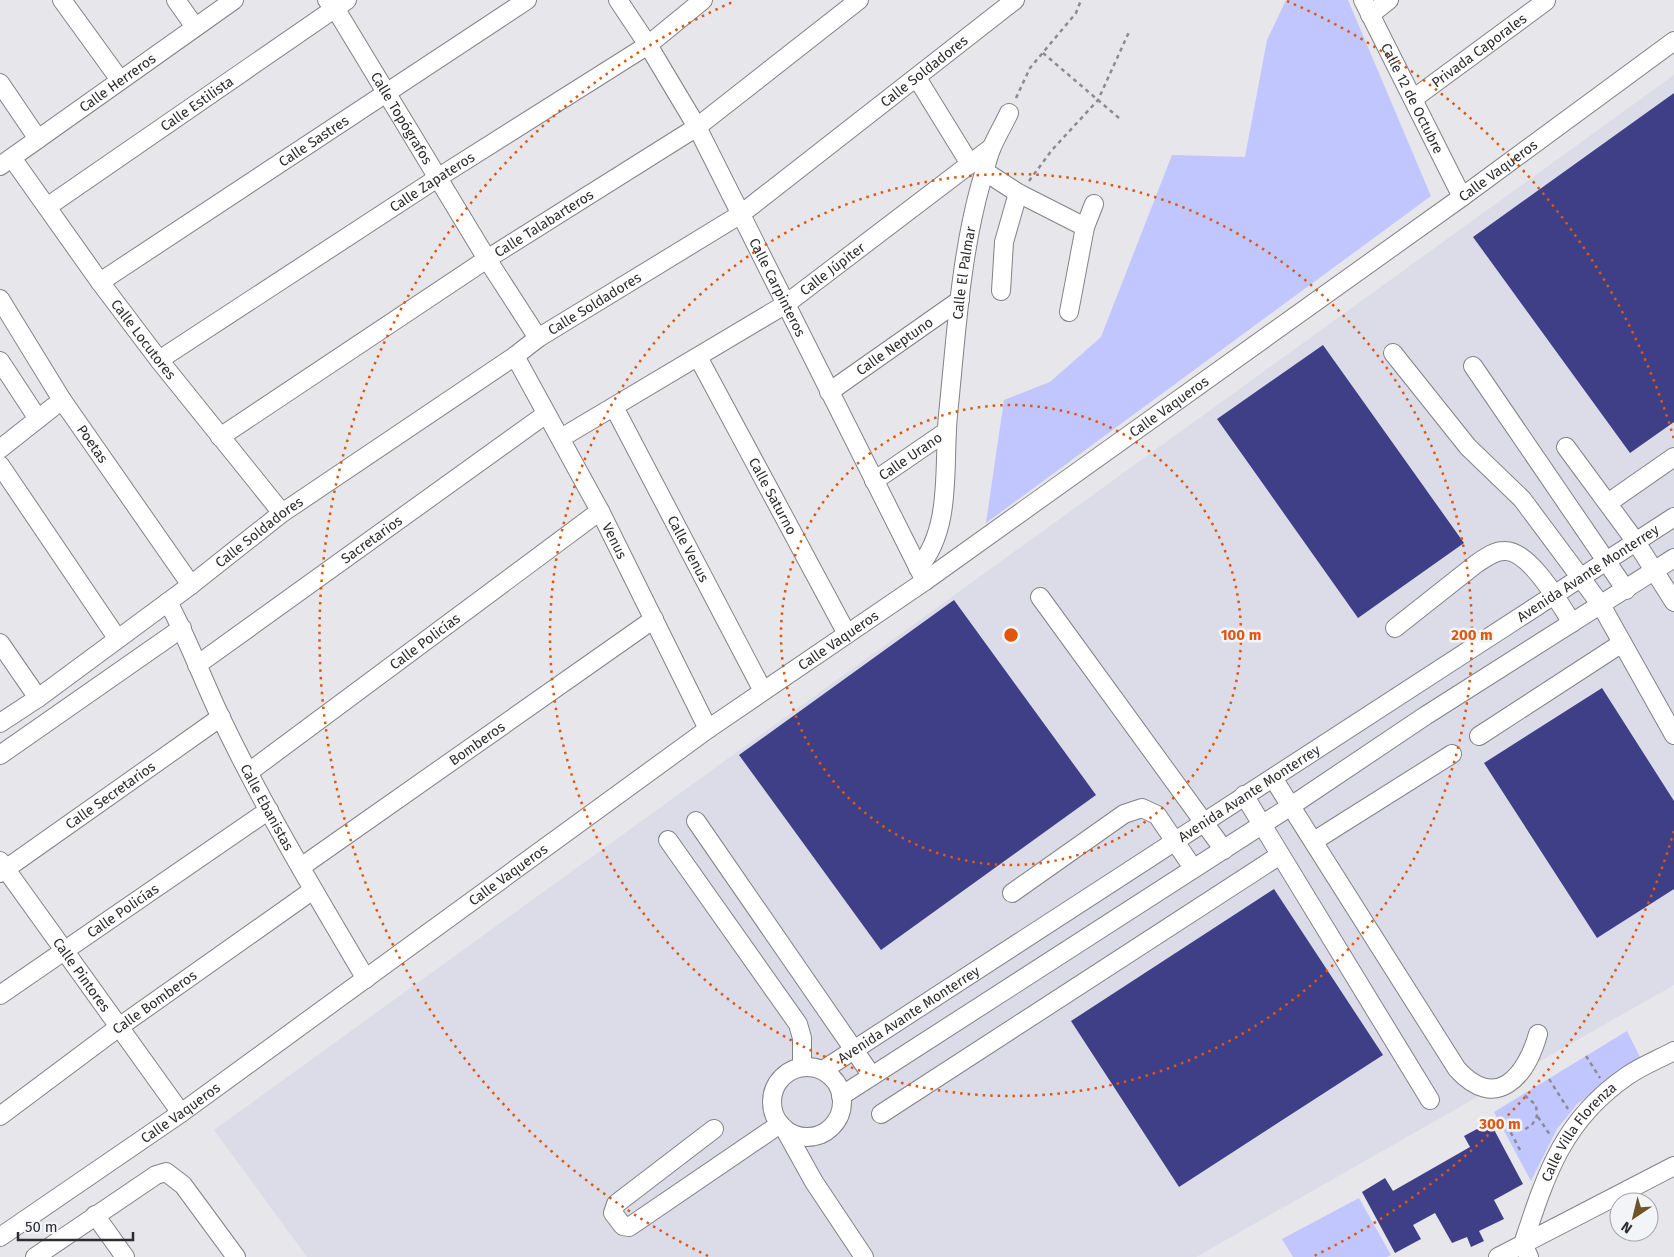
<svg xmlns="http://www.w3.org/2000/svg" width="1674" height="1257" font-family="'Fira Sans',sans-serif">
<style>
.built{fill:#dbdce8}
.green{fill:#c1c7fe}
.building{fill:#3e3f87}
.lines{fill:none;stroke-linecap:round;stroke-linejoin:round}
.minor-casing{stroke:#828287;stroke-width:20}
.path{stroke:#8c8c8f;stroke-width:2.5;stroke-dasharray:4 4;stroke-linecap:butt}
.minor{stroke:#fff;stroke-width:18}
.ring{fill:none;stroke:#df570e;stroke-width:2.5;stroke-dasharray:2.5 5}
.labels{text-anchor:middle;stroke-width:5;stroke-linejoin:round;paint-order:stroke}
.street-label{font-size:14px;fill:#2d2d2f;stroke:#f3f4f8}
.centre{fill:#df570e;stroke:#f3f4f8;stroke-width:2.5}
.ring-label{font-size:15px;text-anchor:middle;font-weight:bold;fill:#df570e;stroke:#f3f4f8;stroke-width:5;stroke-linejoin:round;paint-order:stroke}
</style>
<rect width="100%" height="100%" fill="#e6e6eb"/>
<!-- built -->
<path class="built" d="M1674,75V985L1196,1257H307L214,1130Z"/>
<!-- green -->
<path class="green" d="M1286,0H1348L1431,196L986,523L1004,400L1050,382L1101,337L1172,155L1245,157L1267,40Z
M1627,1031L1642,1061L1578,1103L1557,1129L1531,1181L1494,1112Z
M1359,1198L1391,1255L1387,1257H1293L1282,1239Z"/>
<!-- building -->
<path class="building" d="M1674,93V422L1630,453L1473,237Z
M1323,345L1464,543L1358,618L1217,419Z
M954,600L1096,795L881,950L739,755Z
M1602,688L1674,801V889L1597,938L1484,763Z
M1274,889L1383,1055L1179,1187L1071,1021Z
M1490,1122L1523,1184L1494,1200L1504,1219L1479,1231L1484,1241L1471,1247L1467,1237L1452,1243L1435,1213L1413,1225L1421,1239L1395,1253L1362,1192L1385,1178L1393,1191L1470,1147L1464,1136Z"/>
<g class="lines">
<!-- minor casing -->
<g class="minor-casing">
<g id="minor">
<path d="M62,0L120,80"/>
<path d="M176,0L195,27"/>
<path id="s1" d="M327,0L335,8L487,259L538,338"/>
<path id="s2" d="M618,0L648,45L697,127L925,581"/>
<path id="s3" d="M1363,0L1462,197"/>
<path d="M1370,15L1389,0"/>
<path d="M917,78L970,164"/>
<path d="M0,83L38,139"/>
<path id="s4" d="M1413,99L1546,1"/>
<path id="s5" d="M12,158L100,282L159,360L282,513"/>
<path id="s6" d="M0,166L234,0"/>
<path d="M984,171L1018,193L1085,227"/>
<path id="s7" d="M47,207L347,0"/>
<path id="s8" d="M100,282L527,0"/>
<path d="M1001,291L1004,242L1018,193"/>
<path id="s9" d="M0,299L62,400L191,585"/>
<path d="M1069,312L1085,227L1094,204"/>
<path d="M1393,353L1468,447L1522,499L1601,605L1674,735"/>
<path id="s10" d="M515,356L600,511L708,729"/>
<path id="s11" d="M698,357L847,634"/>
<path id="s12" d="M159,360L439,177L648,45L703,0"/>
<path d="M0,361L38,419"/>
<path d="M1473,366L1626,590"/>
<path id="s13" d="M829,392L960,300"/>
<path id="s14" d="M614,407L763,691"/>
<path id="s15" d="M220,437L487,259L697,127L859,0"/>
<path id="s16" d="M561,438L786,304L991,148"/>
<path d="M1566,447L1636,542L1674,602"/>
<path d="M0,449L62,400"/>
<path d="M0,465L117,638"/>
<path id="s17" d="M874,481L947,431"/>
<path d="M1608,503L1674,457"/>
<path id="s18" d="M918,568C953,528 943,465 948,415C956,338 960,258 981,183C985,171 987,158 992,147C997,135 1004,124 1009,113"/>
<path d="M1040,597L1224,850"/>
<path id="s19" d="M168,602C188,639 202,678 220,716C263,806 315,893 366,979"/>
<path d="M1395,628L1476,564C1485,558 1494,551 1504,551C1529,549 1560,604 1572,623"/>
<path d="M0,643L38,698"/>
<path id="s20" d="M197,665L546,414"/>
<path id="s21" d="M0,723L38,698L191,585L282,513L515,356L538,338L741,214L1015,0"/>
<path d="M1479,736L1622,643"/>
<path d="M0,755L182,628"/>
<path id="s22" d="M249,772L600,511"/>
<path d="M1273,778L1457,1069C1496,1112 1526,1077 1538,1034"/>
<path d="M1244,795L1430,1100"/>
<path d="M696,821L872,1076"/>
<path d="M668,840L798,1024L802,1038V1067"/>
<path d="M1314,841L1452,754"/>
<path id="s23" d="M0,861L181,1113"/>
<path id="s24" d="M301,867L654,619"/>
<path id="s25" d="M0,873L221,717"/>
<path d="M1012,893L1124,814L1142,808L1157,815L1193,868"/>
<path id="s26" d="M0,995L269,810"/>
<circle cx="807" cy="1102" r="35"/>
<path id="s27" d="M823,1070L1674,517"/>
<path d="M841,1096L1291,806L1425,716L1674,558"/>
<path d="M881,1114L1280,855"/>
<path id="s28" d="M0,1116L119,1027L313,890"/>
<path d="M784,1128L814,1182L864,1257"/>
<path d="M714,1129L616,1204L613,1213L623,1226L629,1227L780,1124"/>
<path d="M95,1215L125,1257"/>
<path id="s29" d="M0,1237L181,1113L708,729L925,581L1462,197L1674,41"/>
<path d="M35,1257L156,1175L166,1172L183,1185L236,1257"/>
<path d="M1498,1257L1674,1166"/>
<path id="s30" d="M1529,1257L1523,1244C1546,1174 1563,1120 1627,1076C1641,1066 1659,1059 1674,1051"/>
</g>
</g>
<!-- path -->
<path class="path" d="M1043,53L1119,118
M1016,98L1030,68L1076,13L1081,0
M1029,181L1052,150L1098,100L1129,32
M1586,1056L1600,1078
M1549,1079L1568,1109
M1538,1117L1550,1135
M1520,1150L1510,1131L1513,1127L1522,1131L1532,1125L1537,1116L1536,1105L1523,1094"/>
<!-- minor -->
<use href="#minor" class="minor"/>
</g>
<!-- distance rings -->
<g class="ring">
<circle cx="1011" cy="635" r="230"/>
<circle cx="1011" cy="635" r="461"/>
<path d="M1674 831A691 691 0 0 1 1314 1256M708 1256A691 691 0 0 1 735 1M1287 1A691 691 0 0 1 1674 439"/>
</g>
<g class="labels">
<!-- street labels -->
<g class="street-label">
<text dy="5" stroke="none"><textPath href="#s4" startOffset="82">Privada Caporales</textPath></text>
<text dy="5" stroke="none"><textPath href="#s21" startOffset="1132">Calle Soldadores</textPath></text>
<text dy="5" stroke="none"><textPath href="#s6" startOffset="144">Calle Herreros</textPath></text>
<text dy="5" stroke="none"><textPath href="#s3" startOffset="110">Calle 12 de Octubre</textPath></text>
<text dy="5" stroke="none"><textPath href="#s7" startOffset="182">Calle Estilista</textPath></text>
<text dy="5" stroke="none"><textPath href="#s1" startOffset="140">Calle Topógrafos</textPath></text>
<text dy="5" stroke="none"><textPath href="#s8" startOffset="256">Calle Sastres</textPath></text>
<text dy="5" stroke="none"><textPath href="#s29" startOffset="1839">Calle Vaqueros</textPath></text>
<text dy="5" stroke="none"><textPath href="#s12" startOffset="326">Calle Zapateros</textPath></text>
<text dy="5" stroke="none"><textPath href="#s15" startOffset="388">Calle Talabarteros</textPath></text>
<text dy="5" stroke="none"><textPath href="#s16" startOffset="320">Calle Júpiter</textPath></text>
<text dy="5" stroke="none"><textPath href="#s18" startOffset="302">Calle El Palmar</textPath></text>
<text dy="5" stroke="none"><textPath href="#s2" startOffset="329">Calle Carpinteros</textPath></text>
<text dy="5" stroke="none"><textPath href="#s21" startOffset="728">Calle Soldadores</textPath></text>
<text dy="5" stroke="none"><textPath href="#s5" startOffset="224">Calle Locutores</textPath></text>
<text dy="5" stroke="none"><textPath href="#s13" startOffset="80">Calle Neptuno</textPath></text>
<text dy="5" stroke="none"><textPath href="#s29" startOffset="1434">Calle Vaqueros</textPath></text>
<text dy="5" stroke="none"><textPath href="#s9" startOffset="172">Poetas</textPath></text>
<text dy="5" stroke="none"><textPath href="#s17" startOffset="44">Calle Urano</textPath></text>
<text dy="5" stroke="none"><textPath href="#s11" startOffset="158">Calle Saturno</textPath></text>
<text dy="5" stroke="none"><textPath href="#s21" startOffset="322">Calle Soldadores</textPath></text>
<text dy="5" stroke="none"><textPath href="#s20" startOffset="215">Sacretarios</textPath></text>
<text dy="5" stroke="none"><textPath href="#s10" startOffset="210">Venus</textPath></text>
<text dy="5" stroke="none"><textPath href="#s14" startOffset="160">Calle Venus</textPath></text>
<text dy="5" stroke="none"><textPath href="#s27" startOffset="912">Avenida Avante Monterrey</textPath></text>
<text dy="5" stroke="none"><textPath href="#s29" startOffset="1029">Calle Vaqueros</textPath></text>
<text dy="5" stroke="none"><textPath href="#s22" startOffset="219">Calle Policías</textPath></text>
<text dy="5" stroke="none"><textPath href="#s24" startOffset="215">Bomberos</textPath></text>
<text dy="5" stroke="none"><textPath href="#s27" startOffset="508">Avenida Avante Monterrey</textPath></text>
<text dy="5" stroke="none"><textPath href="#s25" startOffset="135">Calle Secretarios</textPath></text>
<text dy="5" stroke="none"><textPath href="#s19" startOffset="228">Calle Ebanistas</textPath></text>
<text dy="5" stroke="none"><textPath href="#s29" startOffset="624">Calle Vaqueros</textPath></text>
<text dy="5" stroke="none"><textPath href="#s26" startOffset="149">Calle Policías</textPath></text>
<text dy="5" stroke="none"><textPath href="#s23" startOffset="140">Calle Pintores</textPath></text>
<text dy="5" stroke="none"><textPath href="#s28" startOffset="192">Calle Bomberos</textPath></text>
<text dy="5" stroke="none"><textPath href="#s27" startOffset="102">Avenida Avante Monterrey</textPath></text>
<text dy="5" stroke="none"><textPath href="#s29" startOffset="219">Calle Vaqueros</textPath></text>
<text dy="5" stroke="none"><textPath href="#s30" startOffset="141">Calle Villa Florenza</textPath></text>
</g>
</g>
<circle cx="1011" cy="635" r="8" class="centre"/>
<g class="ring-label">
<text x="1241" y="640">100 m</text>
<text x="1472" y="640">200 m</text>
<text x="1500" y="1129">300 m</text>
</g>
<!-- north arrow -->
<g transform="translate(1634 1217) rotate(215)"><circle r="24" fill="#f3f4f8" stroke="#a4a4a8"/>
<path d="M0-4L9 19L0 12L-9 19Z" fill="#6f5326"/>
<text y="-8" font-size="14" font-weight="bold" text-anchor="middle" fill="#2d2d2f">N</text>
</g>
<!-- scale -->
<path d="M18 1232v8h115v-8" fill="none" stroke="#2d2d2f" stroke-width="2.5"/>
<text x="25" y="1232" font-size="15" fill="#2d2d2f" stroke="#f3f4f8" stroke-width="4" paint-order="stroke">50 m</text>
</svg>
